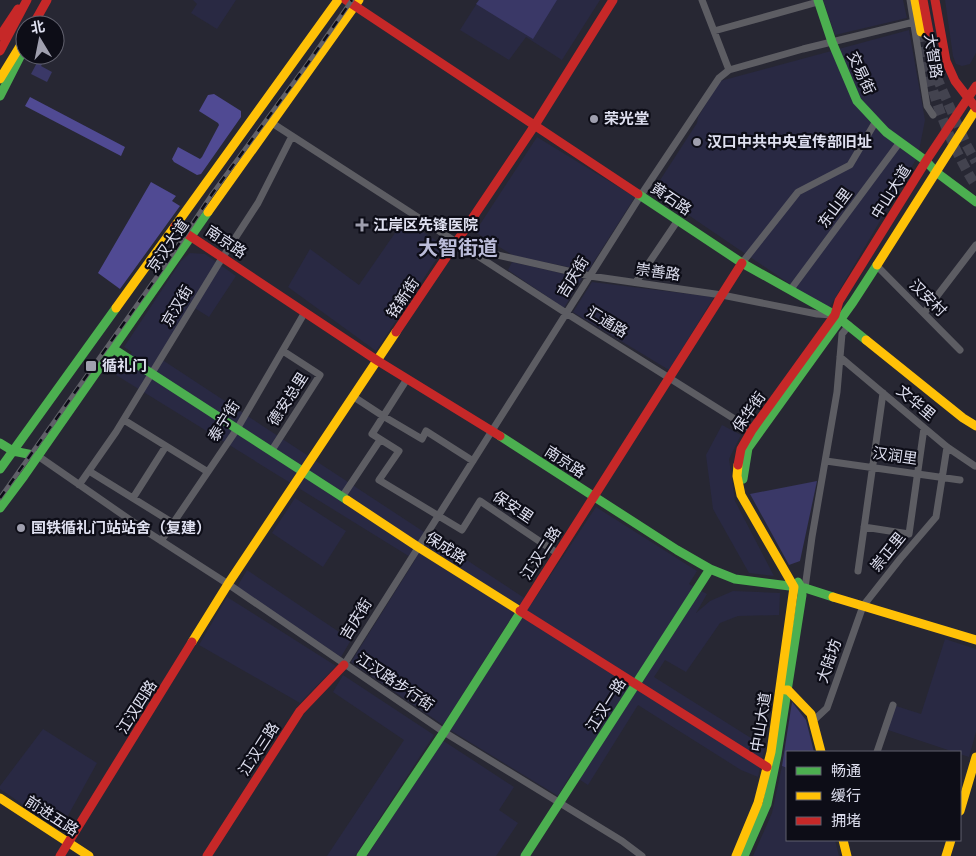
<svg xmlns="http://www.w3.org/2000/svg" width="976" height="856" font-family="Lato,'Noto Sans SC',sans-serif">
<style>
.built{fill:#292943}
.green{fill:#3a3867}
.forest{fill:#504a93}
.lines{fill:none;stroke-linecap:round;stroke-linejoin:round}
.primary-tunnel{stroke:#43434f;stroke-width:10;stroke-dasharray:10 5;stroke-linecap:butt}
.street{stroke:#5d5d63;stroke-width:7}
.fast{stroke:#4caf50;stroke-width:9}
.slow{stroke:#ffc107;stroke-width:9}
.jam{stroke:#c62828;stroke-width:9}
.rail-casing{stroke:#606068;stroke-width:4.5}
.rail{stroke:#0d0d17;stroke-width:2.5;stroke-dasharray:8;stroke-linecap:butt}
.poi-dot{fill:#9f9fae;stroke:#0d0d17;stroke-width:2}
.labels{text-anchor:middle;stroke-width:4.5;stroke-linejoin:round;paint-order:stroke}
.street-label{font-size:15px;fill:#dfe0f0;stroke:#0d0d17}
.poi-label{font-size:15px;font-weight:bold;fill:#dfe0f0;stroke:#0d0d17;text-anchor:start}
.district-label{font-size:20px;font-weight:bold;fill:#bbbcd9;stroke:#0d0d17}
</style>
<rect width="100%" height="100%" fill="#272733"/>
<!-- built -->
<path class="built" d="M193,0H236L217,29L191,13L197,4Z
M479,0H600L562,60L526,37L509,60L460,30Z
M823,0H903L907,18L835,35Z
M945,0H976V53L970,64L962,66L956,64L953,56Z
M909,30L925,120L918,156L828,310L653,191L697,123L698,117L720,81Z
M537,137L635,197L588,271L514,256L475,232Z
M404,220L445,246L376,351L288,287L310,249L359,285Z
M190,253L205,254L236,276L209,317L193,307L161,359L532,603L596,507L697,571L689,584L707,594L696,613L710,601L733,591L780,593L779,615L738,616L720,623L686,672L665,660L654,677L765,747L758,777L741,770L638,705L588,785L571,774L558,796L450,730L517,625L510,620L443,725L351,662L415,560L116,375L132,352L124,347L181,261Z
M512,262L582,278L564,308L508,270Z
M592,282L714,297L669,370L573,312Z
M722,425L741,435L729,459L735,501L774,576L749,573L713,509L706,455Z
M295,498L346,531L323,567L272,533Z
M247,570L351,640L341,657L237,587Z
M227,597L336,666L300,703L199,645Z
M945,639L976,649V732L969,757L960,754V752H954L885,729L893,705L921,714Z
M343,675L434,735L355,856H327L404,740L333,692Z
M43,729L97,763L60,830L0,789V786Z
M442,740L514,787L499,810L518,823L496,856H367Z
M782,766L787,768V840H835L839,856H753L772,813Z"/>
<!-- green -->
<path class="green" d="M479,0H557L533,39L476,4Z
M41,55H47L41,66L52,72L47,82L31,74Z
M817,481L800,561L789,565L750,494Z
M792,702L806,720L814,752H787V768L782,766Z"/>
<!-- forest -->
<path class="forest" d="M214,94L241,111V117L201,174L197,175L174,162L172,159L178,147L200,159L202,157L219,125L218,123L199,111L208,95Z
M30,97L125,147L121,156L25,106Z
M151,182L176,196L172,201L180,206L120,289L98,273Z"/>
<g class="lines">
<!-- primary-tunnel -->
<path class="primary-tunnel" d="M921,32C925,51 927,71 933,90C941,119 959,160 976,186
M929,32L937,78L966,144L976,162"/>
<!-- street -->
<path class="street" d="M702,0L729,70
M910,0L927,106L933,115
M714,31L818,2
M272,123L566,313L752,430
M478,256L493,254L590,276L722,295L817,314L832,315
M742,263L798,192L850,165L876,121
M876,265L960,350
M636,282L678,220
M791,289L900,142
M924,313L976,245
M840,357L947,447L975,466
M407,379L372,434L399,451L379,480L462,530L480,501L557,553
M354,397L383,416L422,439L426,431L473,461
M124,420L208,472
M272,450L320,375L283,351
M38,456L149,533L228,584L444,732L622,841L642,856
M826,461L960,480
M89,471L173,523
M79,485L116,432L219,263L258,203L292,136
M342,497L380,440
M133,498L166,446
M864,527L909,534L924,428
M161,541L237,429L305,312
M858,571L883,393
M805,588L812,537L837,392L842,334L849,325
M344,665L641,195L719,78L729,70L803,49L914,22
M813,721L827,708L863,606L900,559L936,517L947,447
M877,752L893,705"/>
<!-- fast -->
<path class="fast" d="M818,0L832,42L857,101L886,132L926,161L936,172L976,202
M0,96L25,47
M638,194L742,263L835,315L866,340
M112,348L347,500
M500,436L677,550L710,569L735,579L805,588L833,597
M0,443L13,451L38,456
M0,469L116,308
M743,479L748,448L853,302L877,265
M0,508L24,476L208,212
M361,856L444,732L522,610
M525,856L710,569
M744,856L767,804L777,755L802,595L801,587L798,582"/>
<!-- slow -->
<path class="slow" d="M915,0L921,32
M0,79L25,38
M208,212L359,0
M877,265L976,109
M116,308L338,0
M866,340L963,418L976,426
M347,500L418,547L520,611
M833,597L976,640
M192,642L228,584L396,332
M786,690H788L811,714L821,752
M0,798L89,856
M960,811L976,757
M843,840L847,856
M736,856L758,803L771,752L794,587L741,495L737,476L738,465
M946,856L951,840"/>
<!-- jam -->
<path class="jam" d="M346,0L638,194
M923,0L929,32
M935,0L946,61L955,81L976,108
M33,25L47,0
M0,36L18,9
M0,51L27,0
M175,226L378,361L500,436
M396,332L535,125L613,0
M738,465L741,449L752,430L835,315L839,301L926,161L976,86
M522,610L742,263
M520,611L767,767
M60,856L192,642
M207,856L300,711L344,665"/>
<!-- rail casing -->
<g class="rail-casing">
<path id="rail" d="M0,498L163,268L212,194L308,63L352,0"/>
</g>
<!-- rail -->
<use href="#rail" class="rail"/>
</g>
<!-- markers -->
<g class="poi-dot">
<circle cx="594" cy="119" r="5"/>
<circle cx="697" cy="142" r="5"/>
<path d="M359.5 217.5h5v5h5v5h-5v5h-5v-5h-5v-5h5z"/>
<rect x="85" y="360" width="12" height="12" rx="2.5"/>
<circle cx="21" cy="528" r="5"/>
</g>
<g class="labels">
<!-- street labels -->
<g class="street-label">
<text transform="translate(933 56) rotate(81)" y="5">大智路</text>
<text transform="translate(861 73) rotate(65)" y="5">交易街</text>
<text transform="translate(891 192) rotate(-58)" y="5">中山大道</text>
<text transform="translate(671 199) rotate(34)" y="5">黄石路</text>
<text transform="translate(835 208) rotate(-53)" y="5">东山里</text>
<text transform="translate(226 242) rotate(34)" y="5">南京路</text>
<text transform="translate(168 246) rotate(-55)" y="5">京汉大道</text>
<text transform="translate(658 272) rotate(8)" y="5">崇善路</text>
<text transform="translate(573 277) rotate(-58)" y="5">吉庆街</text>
<text transform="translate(403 298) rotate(-56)" y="5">铭新街</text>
<text transform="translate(928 298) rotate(45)" y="5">汉安村</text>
<text transform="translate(177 306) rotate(-59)" y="5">京汉街</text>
<text transform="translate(607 322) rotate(31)" y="5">汇通路</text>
<text transform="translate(288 399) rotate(-57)" y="5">德安总里</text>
<text transform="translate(916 403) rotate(40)" y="5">文华里</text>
<text transform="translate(749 412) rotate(-55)" y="5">保华街</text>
<text transform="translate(224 421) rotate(-58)" y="5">泰宁街</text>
<text transform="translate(895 456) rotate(8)" y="5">汉润里</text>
<text transform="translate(565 462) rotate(33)" y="5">南京路</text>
<text transform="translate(513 507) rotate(34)" y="5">保安里</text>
<text transform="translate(446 548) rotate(33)" y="5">保成路</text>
<text transform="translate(888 552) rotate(-51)" y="5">崇正里</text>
<text transform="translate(541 553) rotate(-57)" y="5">江汉二路</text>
<text transform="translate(356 619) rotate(-58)" y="5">吉庆街</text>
<text transform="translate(829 661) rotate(-71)" y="5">大陆坊</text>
<text transform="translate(395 682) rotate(34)" y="5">江汉路步行街</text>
<text transform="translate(606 705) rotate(-58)" y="5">江汉一路</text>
<text transform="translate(137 707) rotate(-58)" y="5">江汉四路</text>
<text transform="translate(761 722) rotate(-81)" y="5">中山大道</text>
<text transform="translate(259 749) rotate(-57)" y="5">江汉三路</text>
<text transform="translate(52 816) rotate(33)" y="5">前进五路</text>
</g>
<!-- poi labels -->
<g class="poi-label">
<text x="604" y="124">荣光堂</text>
<text x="707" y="147">汉口中共中央宣传部旧址</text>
<text x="373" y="230">江岸区先锋医院</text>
<text x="102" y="371">循礼门</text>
<text x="31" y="533">国铁循礼门站站舍（复建）</text>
</g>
<!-- district labels -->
<g class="district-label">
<text x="458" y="255">大智街道</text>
</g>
</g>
<!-- legend -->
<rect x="786" y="751" width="175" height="90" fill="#0d0d17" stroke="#61616e"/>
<rect x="796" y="767" width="25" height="8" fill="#4caf50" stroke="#61616e"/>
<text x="831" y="776" font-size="15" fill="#dfe0f0">畅通</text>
<rect x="796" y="792" width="25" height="8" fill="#ffc107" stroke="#61616e"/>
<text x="831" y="801" font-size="15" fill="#dfe0f0">缓行</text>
<rect x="796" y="817" width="25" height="8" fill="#c62828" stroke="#61616e"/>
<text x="831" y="826" font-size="15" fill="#dfe0f0">拥堵</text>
<!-- north arrow -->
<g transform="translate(40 40) rotate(350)"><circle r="24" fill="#0d0d17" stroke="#61616e"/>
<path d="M0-4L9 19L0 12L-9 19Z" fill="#9f9fae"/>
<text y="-8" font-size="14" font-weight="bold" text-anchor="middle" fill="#dfe0f0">北</text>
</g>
</svg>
